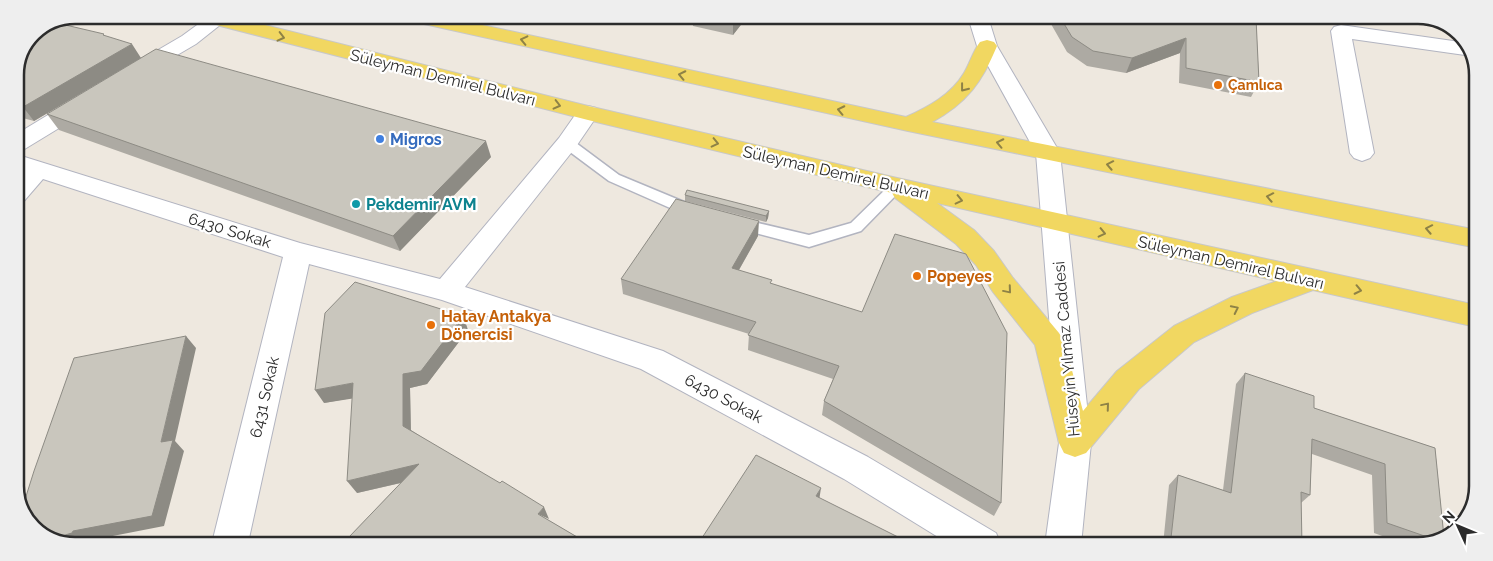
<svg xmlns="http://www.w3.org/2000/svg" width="1493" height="561" font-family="Raleway,sans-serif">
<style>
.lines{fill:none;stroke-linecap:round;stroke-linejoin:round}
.lane-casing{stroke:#b2b4c0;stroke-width:3}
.street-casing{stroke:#b2b4c0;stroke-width:2}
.secondary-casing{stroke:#b2b4c0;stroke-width:2}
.primary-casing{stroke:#c8c8c8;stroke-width:2}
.lane{fill:#fff;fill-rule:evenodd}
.street{fill:#fff;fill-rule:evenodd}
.secondary{fill:#fff;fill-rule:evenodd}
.primary{fill:#f1d761;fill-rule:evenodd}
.wall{fill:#adaaa3}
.shaded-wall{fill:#8d8b84}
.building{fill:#c9c6bd;stroke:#8d8b84}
.oneway{stroke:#8e8246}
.food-dot{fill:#e8710a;stroke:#fff;stroke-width:2}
.shop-dot{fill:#3f7fe0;stroke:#fff;stroke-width:2}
.culture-dot{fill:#0f9aa8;stroke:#fff;stroke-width:2}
.labels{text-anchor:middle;stroke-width:4.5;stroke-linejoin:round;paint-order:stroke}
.far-food-label{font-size:14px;font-weight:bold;fill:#c56008;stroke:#fff;text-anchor:start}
.street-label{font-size:16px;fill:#2c2c2c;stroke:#fff}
.shop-label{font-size:16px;font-weight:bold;fill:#366cbe;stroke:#fff;text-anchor:start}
.culture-label{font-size:16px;font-weight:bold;fill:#0d838f;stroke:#fff;text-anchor:start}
.food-label{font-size:16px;font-weight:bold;fill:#c56008;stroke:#fff;text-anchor:start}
.rim{fill:none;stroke:#2c2c2c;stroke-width:2.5}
</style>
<rect width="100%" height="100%" fill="#eee8df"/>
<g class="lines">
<!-- lane casing -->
<g class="lane-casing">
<path id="lane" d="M567,139L572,140L619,175L696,207L698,211L696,215L691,216L686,215L609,181L562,146L560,143L562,140Z
M897,181L902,183L904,186L902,189L861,231L809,247L732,227L729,223L732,219L737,218L809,235L851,223L892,183Z"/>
</g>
<!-- street casing -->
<g class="street-casing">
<path id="street" d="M214,15L222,17L225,21L196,44L143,75L136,77L129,75L125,71L129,67L182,36L208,17Z
M1341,25L1467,43L1472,56L1352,39L1374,153L1370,158L1362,161L1354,158L1350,153L1331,31L1334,27Z
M84,96L92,98L95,103L92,108L23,150L15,152V135L76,98Z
M588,106L596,108L599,113L575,148L465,287L663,351L868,457L996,533L1001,545H951L844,479L641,369L442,300L309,264L248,543H212L283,257L43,179L24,201L15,203V180L22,172L15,170V154L300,243L440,279L559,138L580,108Z"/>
</g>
<!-- secondary casing -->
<g class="secondary-casing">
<path id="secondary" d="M968,17H988L997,46L1060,153L1091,443L1081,545H1045L1059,443L1036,153L977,46Z"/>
</g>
<!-- primary casing -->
<g class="primary-casing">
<path id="primary" d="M190,15H225L588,106L897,178L1476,305V327L1313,290L1252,313L1194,342L1139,389L1086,453L1075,457L1064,453L1059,443L1035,345L993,292L976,265L956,244L895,198L892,193L588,120L193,19ZM937,203L1277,281L1232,297L1174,326L1117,371L1083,411L1064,341L1059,333L1013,278L994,251L974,230Z
M405,16H441L906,117C928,107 951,95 964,73C970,63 973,51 980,42L987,40L994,42L997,46C982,82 967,103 932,122L1477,230V248L908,131L415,22L408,20Z"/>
</g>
<!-- lane -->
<use href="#lane" class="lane"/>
<!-- street -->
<use href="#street" class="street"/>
<!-- secondary -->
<use href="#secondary" class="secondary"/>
<!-- primary -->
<use href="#primary" class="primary"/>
</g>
<!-- wall -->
<path class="wall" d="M692,16L747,17L733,35L693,26Z
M1047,17L1256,18L1259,82L1251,97L1179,83L1180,53L1126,73L1087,66L1067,52Z
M105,36L141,58L34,121L15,116V71Z
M47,114L491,157L400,251L59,130Z
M685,195L769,211L768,218L766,222L685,201Z
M758,236L739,270L771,284L1001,503L994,516L822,415L824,401L833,379L748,350L749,334L623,294L621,279Z
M463,316L468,330L427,384L410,388L411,430L548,520L589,544L354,543L349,537L401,483L357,493L352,398L324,403Z
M1245,373L1314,408L1435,448L1444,537L1418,546H1410L1374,533L1372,475L1312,454L1310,495L1301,503L1302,546L1163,545L1169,485L1178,475L1223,490L1236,384Z"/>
<!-- shaded-wall -->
<path class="shaded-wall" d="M738,17H747L733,35V23Z
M1186,38L1180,53L1126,73L1132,58Z
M132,44L141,58L34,121L23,107Z
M486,141L491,157L400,251L393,236Z
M769,211L768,218L766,222V216Z
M759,221L758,236L732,282V268Z
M463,316L468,330L427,384L410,388L411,439L403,426V374Z
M186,336L196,348L175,441L184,451L164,526L87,541L86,543H56L51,539L73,531L161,442Z
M353,383L362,397L324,403L315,390Z
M419,464L426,477L357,493L347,481Z
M821,488L819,501L816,496Z
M544,507L549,519L538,514Z"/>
<!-- building -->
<path class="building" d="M701,17H738L733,23Z
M1060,17L1256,18L1259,82L1186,68V38L1132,58L1093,51L1072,37Z
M57,23L104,34L103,35L132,44L23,107L15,105V71L33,32Z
M156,49L486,141L393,236L47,114Z
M687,190L769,211L766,216L685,195Z
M676,199L759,221L732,268L772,280L770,283L862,312L895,234L966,254L1007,333L1001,503L824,401L839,366L748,335L756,322L621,279Z
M355,282L463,316L421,371L403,374V426L500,483L502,481L544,507L538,514L589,544L358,543L349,537L419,464L347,481L353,383L315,390L325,313Z
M186,336L161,442L173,440L152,516L73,531L72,533L51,539L28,523L22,509L34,471L74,358Z
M1245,373L1314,396V408L1435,448L1444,537L1436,540L1387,523L1385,464L1312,439L1310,495L1301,492L1302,546L1181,545L1182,542L1171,538L1178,475L1231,493Z
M756,455L821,488L816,496L914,545L698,544Z"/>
<!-- one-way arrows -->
<defs><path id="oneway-chevron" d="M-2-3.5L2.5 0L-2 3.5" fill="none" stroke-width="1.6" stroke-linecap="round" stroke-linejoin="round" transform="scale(1.25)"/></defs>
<g class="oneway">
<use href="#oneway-chevron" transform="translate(281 37) rotate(14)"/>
<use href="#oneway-chevron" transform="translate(524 40) rotate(-167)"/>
<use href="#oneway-chevron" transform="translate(682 75) rotate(-168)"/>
<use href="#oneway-chevron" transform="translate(964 88) rotate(128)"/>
<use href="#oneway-chevron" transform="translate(557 105) rotate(14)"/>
<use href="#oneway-chevron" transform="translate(841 110) rotate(-168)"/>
<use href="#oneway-chevron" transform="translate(715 143) rotate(13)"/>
<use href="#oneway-chevron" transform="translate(1000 143) rotate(-168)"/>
<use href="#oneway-chevron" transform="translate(1110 165) rotate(-169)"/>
<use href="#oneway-chevron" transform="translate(1270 197) rotate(-169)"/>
<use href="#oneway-chevron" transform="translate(959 200) rotate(13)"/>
<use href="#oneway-chevron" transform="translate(1429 229) rotate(-169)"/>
<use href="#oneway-chevron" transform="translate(1102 233) rotate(13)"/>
<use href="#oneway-chevron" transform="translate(1008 290) rotate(50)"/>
<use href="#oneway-chevron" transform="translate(1358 290) rotate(12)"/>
<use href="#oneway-chevron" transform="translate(1235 309) rotate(-26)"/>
<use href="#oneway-chevron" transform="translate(1106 406) rotate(-50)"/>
</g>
<!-- markers -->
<g class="food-dot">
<circle cx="1218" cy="85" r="5"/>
<circle cx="917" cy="276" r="5"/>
<circle cx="431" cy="325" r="5"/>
</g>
<circle class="shop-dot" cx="380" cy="139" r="5"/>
<circle class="culture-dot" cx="356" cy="204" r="5"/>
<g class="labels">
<!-- far-food labels -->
<g class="far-food-label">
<text x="1228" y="90">Çamlıca</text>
</g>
<!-- street labels -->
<g class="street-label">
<text transform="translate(443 77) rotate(14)" y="6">Süleyman Demirel Bulvarı</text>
<text transform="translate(836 172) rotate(13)" y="6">Süleyman Demirel Bulvarı</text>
<text transform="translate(230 230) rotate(17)" y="6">6430 Sokak</text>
<text transform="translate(1231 262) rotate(13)" y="6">Süleyman Demirel Bulvarı</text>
<text transform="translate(1066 349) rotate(-95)" y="6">Hüseyin Yılmaz Caddesi</text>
<text transform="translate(264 397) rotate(-77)" y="6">6431 Sokak</text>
<text transform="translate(724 398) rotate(28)" y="6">6430 Sokak</text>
</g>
<!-- shop labels -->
<g class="shop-label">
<text x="390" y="145">Migros</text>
</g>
<!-- culture labels -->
<g class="culture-label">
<text x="366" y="210">Pekdemir AVM</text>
</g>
<!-- food labels -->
<g class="food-label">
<text x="927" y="282">Popeyes</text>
<text x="441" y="322">Hatay Antakya<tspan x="441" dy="18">Dönercisi</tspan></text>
</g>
</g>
<!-- crop -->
<path d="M0 0H1493V561H0ZM75 24H1418A51 51 0 0 1 1469 75V486A51 51 0 0 1 1418 537H75A51 51 0 0 1 24 486V75A51 51 0 0 1 75 24Z" fill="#eee" fill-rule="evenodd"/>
<path class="rim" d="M75 24H1418A51 51 0 0 1 1469 75V486A51 51 0 0 1 1418 537H75A51 51 0 0 1 24 486V75A51 51 0 0 1 75 24Z"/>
<!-- north arrow -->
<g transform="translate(1458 526) rotate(314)" stroke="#ffffff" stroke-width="4" paint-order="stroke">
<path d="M0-4L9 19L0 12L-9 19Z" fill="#2c2c2c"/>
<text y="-8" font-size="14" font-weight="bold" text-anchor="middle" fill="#2c2c2c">N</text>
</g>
</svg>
